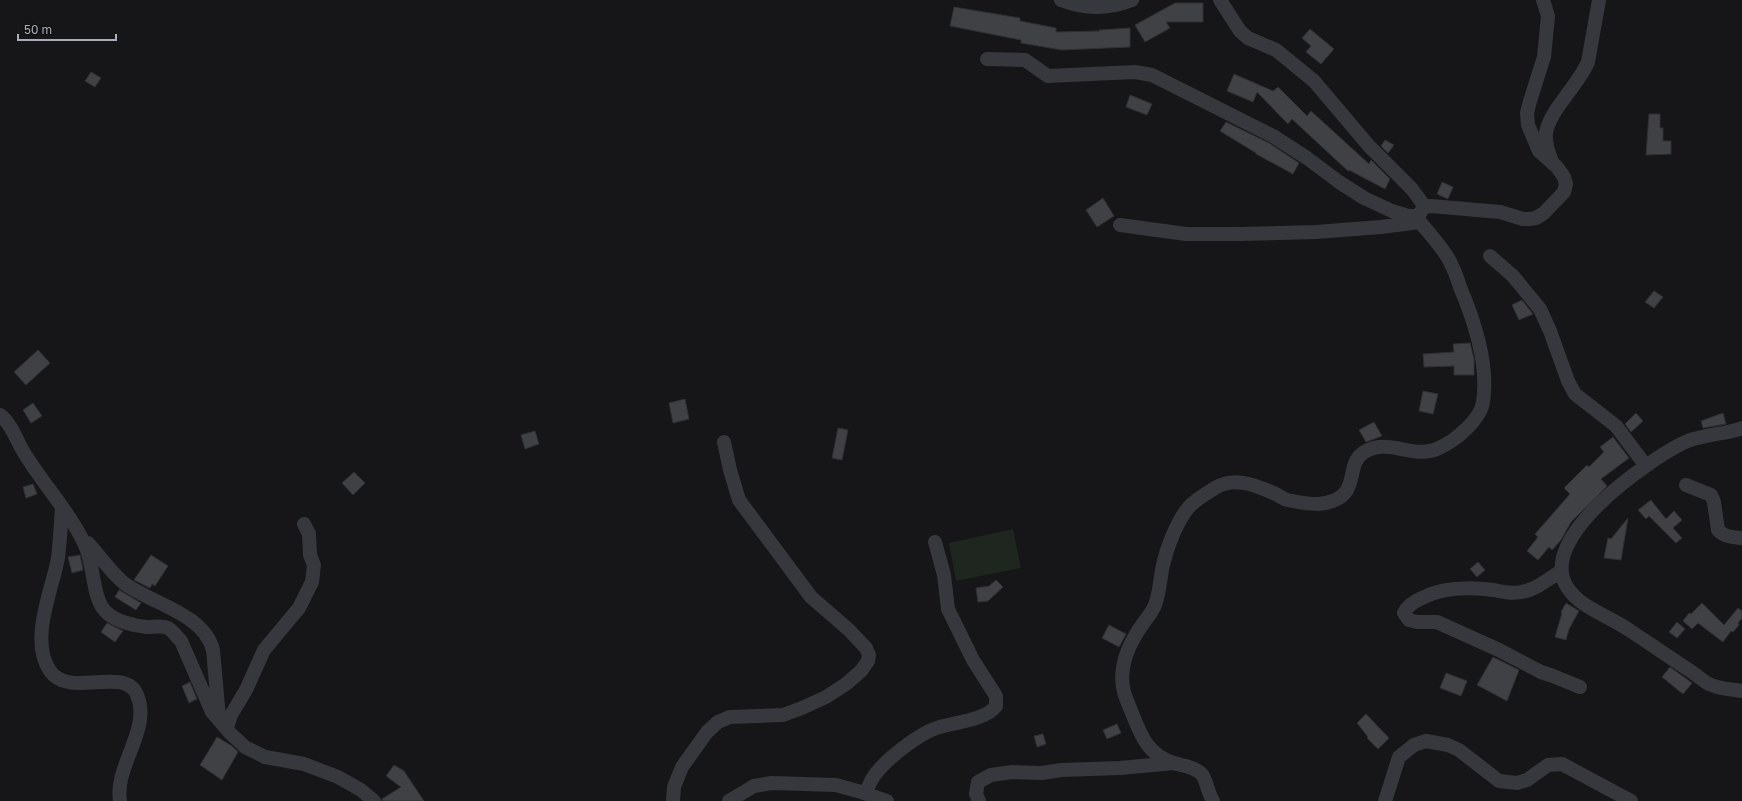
<svg xmlns="http://www.w3.org/2000/svg" width="1742" height="801" font-family="'Golos Text',sans-serif">
<style>
.green{fill:#1e261f}
.building{fill:#404145;stroke:#303034}
.lines{fill:none;stroke-linecap:round;stroke-linejoin:round}
.minor{stroke:#37383d;stroke-width:14}
</style>
<rect width="100%" height="100%" fill="#161618"/>
<!-- green -->
<path class="green" d="M1013,529L1021,568L956,581L949,543Z"/>
<!-- building -->
<path class="building" d="M1175,3H1203V22H1166L1170,28L1145,42L1135,25Z
M954,7L1020,18V21L1056,28V32L1100,31L1099,30L1130,28V47L1062,50L1021,43V40L950,26Z
M1310,29L1334,49L1321,64L1306,52L1311,46L1302,38Z
M91,72L101,78L95,87L85,81Z
M1234,74L1273,91L1278,87L1307,116L1311,111L1369,164L1371,160L1390,179L1385,189L1349,170L1348,171L1292,119L1288,124L1257,92L1253,102L1227,91Z
M1130,95L1152,104L1147,115L1126,107Z
M1649,114H1660V128H1663V141H1671V154L1646,155Z
M1226,122L1269,143L1299,163L1293,174L1256,154V153L1220,131Z
M1385,140L1394,145L1388,153L1381,146Z
M1442,182L1453,187L1448,199L1437,194Z
M1103,198L1114,216L1097,227L1086,210Z
M1654,291L1663,297L1654,308L1645,302Z
M1522,300L1533,314L1519,320L1512,305Z
M1470,343L1474,359V375H1454V366L1424,367L1423,354L1454,352L1453,344Z
M38,350L50,363L26,385L14,372Z
M1423,391L1438,394L1433,414L1419,411Z
M685,399L689,419L673,423L669,403Z
M33,403L42,416L31,423L23,410Z
M1636,413L1643,421L1631,432L1625,424Z
M1723,413L1726,424L1703,428L1701,421Z
M1374,422L1382,436L1366,442L1359,430Z
M838,428L848,430L842,460L832,458Z
M535,431L539,444L525,449L521,435Z
M1613,437L1629,458L1601,479L1607,486L1571,522L1561,540L1552,550L1549,547L1538,560L1527,551L1538,537L1535,534L1570,494L1564,488L1587,465L1589,467L1604,452L1600,447Z
M354,472L365,483L353,495L342,483Z
M33,484L37,494L26,498L23,487Z
M1651,500L1666,519L1674,511L1682,520L1673,528L1682,538L1676,543L1649,516L1646,519L1638,510Z
M1628,518L1621,560L1604,558L1608,538L1611,539Z
M80,555L83,570L72,573L68,557Z
M151,555L168,566L155,586L152,584L150,588L134,580Z
M1478,562L1485,570L1477,577L1470,569Z
M996,580L1003,587L988,601L978,602L976,588L989,586Z
M119,590L141,603L136,610L115,597Z
M1566,603L1579,611L1569,629L1566,640L1555,637L1562,613L1561,612Z
M1702,603L1724,625L1738,608L1742,611V618L1738,623L1739,625L1733,632L1731,631L1723,642L1698,623L1692,629L1683,621L1689,613L1691,614Z
M1677,622L1685,629L1677,638L1669,632Z
M107,623L123,631L115,642L101,632Z
M1109,625L1126,634L1119,647L1102,638Z
M1493,657L1519,670L1507,701L1477,685Z
M1670,667L1692,683L1683,694L1662,677Z
M1446,673L1467,681L1461,696L1440,688Z
M190,682L197,699L189,703L182,686Z
M1366,714L1389,738L1378,749L1367,738L1368,737L1357,723Z
M1117,724L1121,733L1107,739L1103,730Z
M1043,734L1046,744L1037,747L1034,736Z
M217,737L232,746L238,752L222,780L200,765Z
M394,765L404,771L424,801H382V799L401,787L386,776Z"/>
<g class="lines">
<!-- minor -->
<path class="minor" d="M1061,0C1084,9 1109,9 1132,0
M1220,0L1240,31L1248,38L1276,50L1314,81L1369,146L1412,189L1425,207
M987,59L1025,60L1048,76L1135,72L1152,75L1273,136L1307,158L1339,182L1364,198L1392,211L1408,216H1418
M1553,164C1549,154 1545,144 1546,133C1549,111 1579,84 1588,62L1599,0
M1120,225L1186,234H1238L1316,232L1381,227L1420,222
M1490,256L1513,276L1540,309L1550,331L1568,381L1575,394L1616,426L1646,466
M0,415C11,423 16,439 23,451C42,483 69,511 85,545C94,563 92,597 105,611C114,621 134,626 147,627C154,627 161,625 168,628C173,631 177,637 181,641L212,712L230,733L245,747L265,757L304,764L338,777L361,790L374,801
M1742,428C1723,435 1702,434 1683,443C1647,461 1536,538 1567,587C1580,608 1609,616 1629,630C1649,643 1669,657 1689,670C1695,674 1701,679 1707,683C1717,689 1730,689 1742,691
M1686,485L1711,495L1714,502L1718,530C1724,537 1733,537 1742,538
M62,507C61,524 60,541 58,558C52,591 29,640 50,671C69,699 125,665 137,695C152,729 114,766 120,801
M88,543C100,556 111,573 125,584C153,604 204,614 213,650L219,717
M1561,571C1549,579 1535,590 1521,592C1511,594 1503,592 1494,590C1470,587 1443,587 1422,598C1415,601 1407,606 1404,613L1409,620L1417,622H1437L1499,650L1541,672L1553,676L1580,687
M227,728L231,715L246,690L264,650L299,608L312,582L314,565L310,555L309,534L304,524
M866,793C868,788 869,784 872,779C882,762 920,732 940,727C956,722 986,720 996,706V696L973,660L948,609L944,575L935,542
M673,801L674,787L682,767L707,732L718,722L730,717L783,715L802,708L826,697L846,684L861,671L868,661L869,655L866,648L849,630L811,597L739,500L730,470L724,442
M729,801L754,786L772,783L836,785L861,792L887,801
M979,801L976,794L978,782L991,775L1012,772L1042,773L1061,770L1120,768L1174,763
M1213,801C1208,793 1207,783 1203,776C1197,767 1183,766 1174,763C1148,755 1141,736 1132,713C1129,706 1126,699 1124,692C1118,669 1128,646 1140,628C1145,620 1152,613 1155,605C1160,592 1160,578 1163,565C1167,547 1177,521 1189,507C1195,500 1207,493 1215,488C1233,477 1253,484 1271,492C1277,494 1282,498 1287,500C1297,502 1309,504 1319,504C1366,499 1341,464 1366,451C1391,438 1415,461 1441,447C1456,440 1481,419 1483,402C1489,365 1474,320 1460,287C1457,277 1453,267 1448,258C1440,245 1429,233 1420,222L1418,216L1424,207L1431,206L1500,212L1523,219H1529L1536,218L1544,213L1564,192L1566,184L1564,177L1557,167L1539,151L1528,125L1527,113L1530,101L1544,57L1548,16L1543,0
M1385,801L1399,757L1414,745L1426,741L1448,745L1459,750L1499,781L1517,783L1527,780L1548,765L1562,764L1631,801"/>
</g>
<!-- scale -->
<path d="M18 34v6h98v-6" fill="none" stroke="#a8adb8" stroke-width="2"/>
<text x="24" y="34" font-size="12" fill="#a8adb8" stroke="#111113" stroke-width="3" paint-order="stroke">50 m</text>
</svg>
